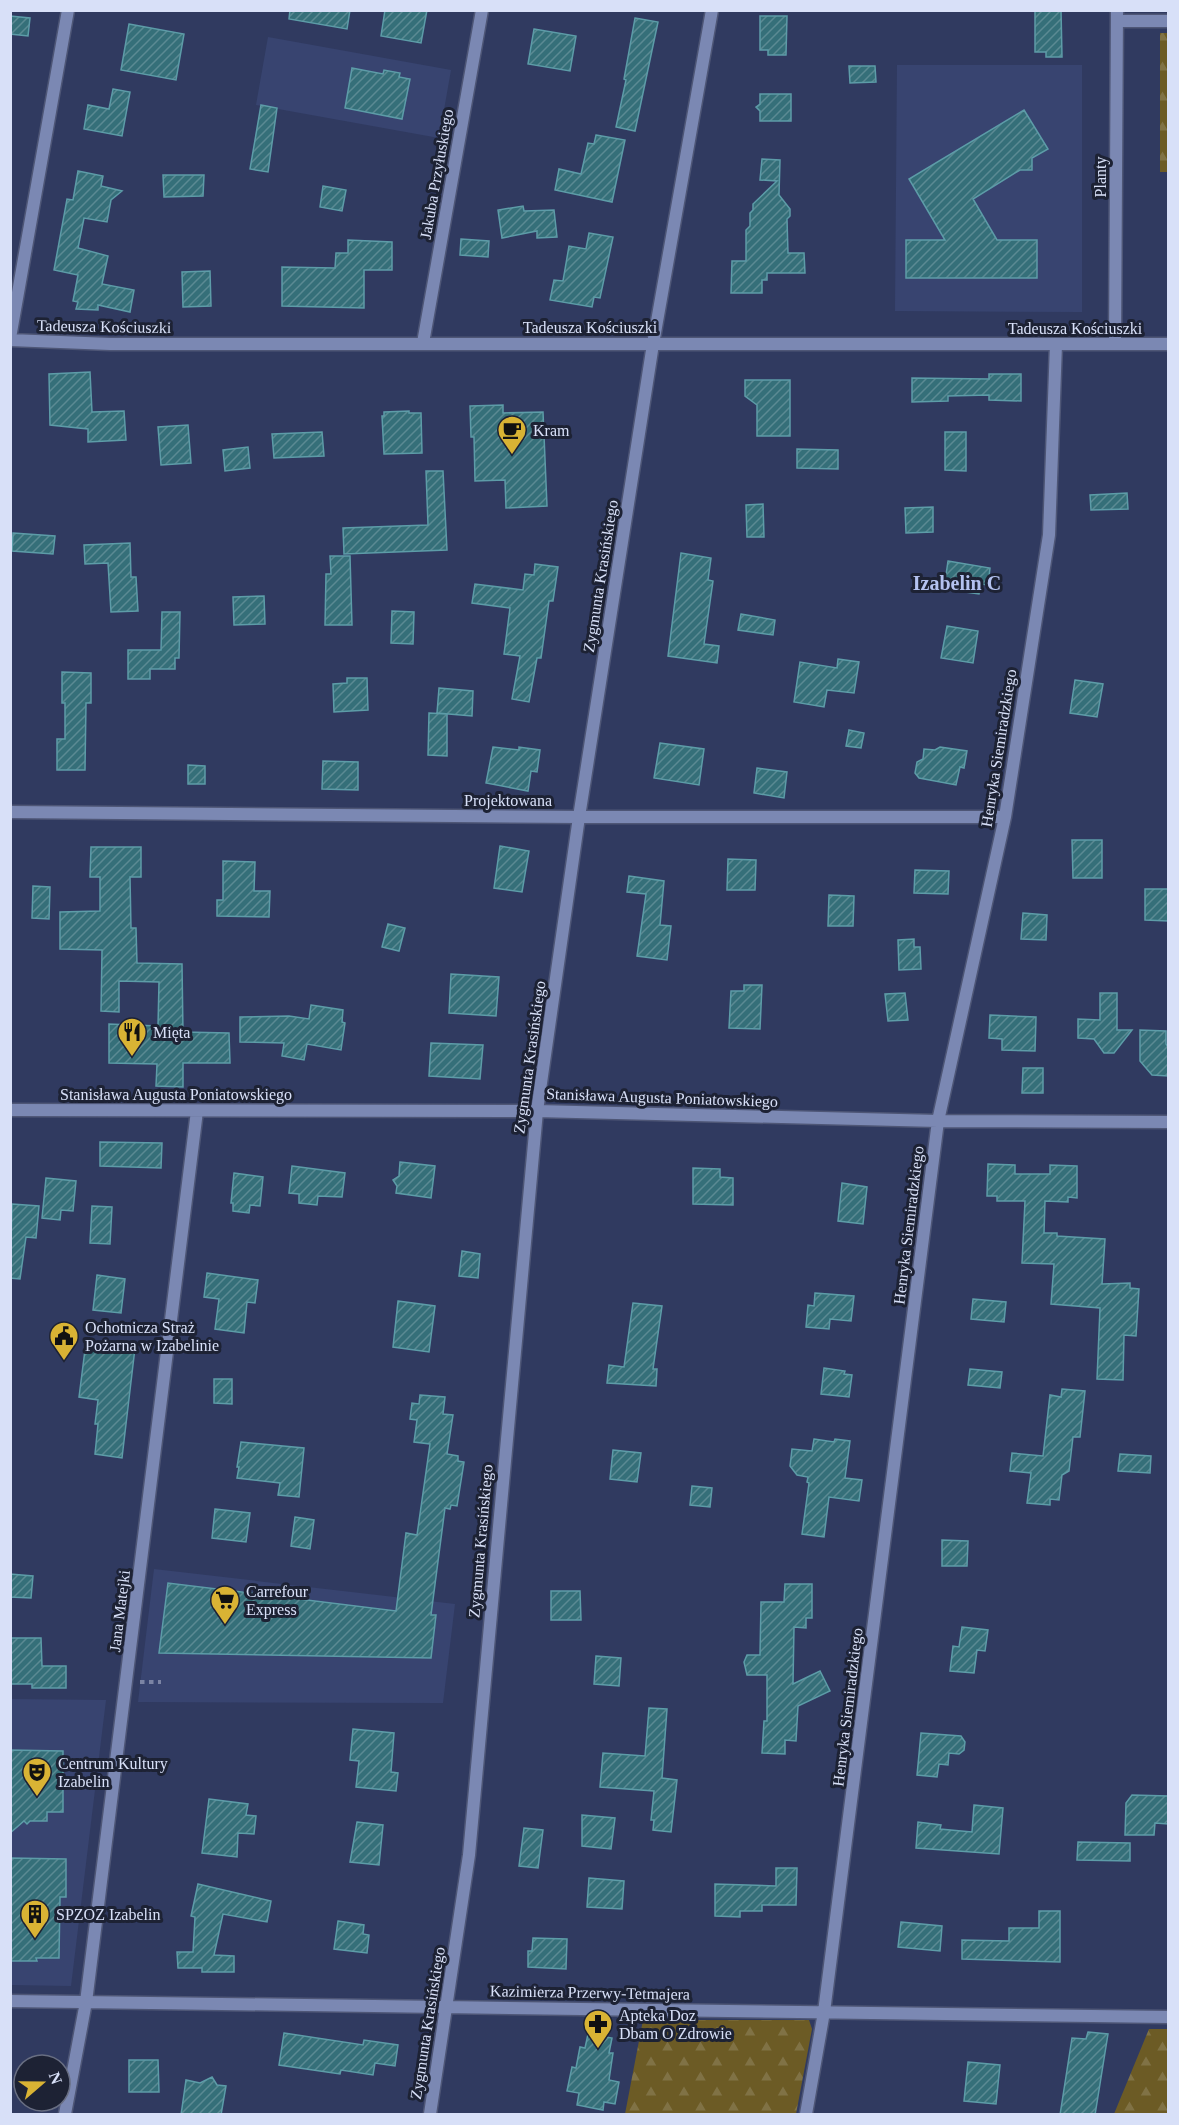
<svg xmlns="http://www.w3.org/2000/svg" width="1179" height="2125" font-family="Georgia,serif">
<style>
.built{fill:#384470}
.forest{fill:url(#forest-firs)}
.building{fill:url(#building-hatch);stroke:#5d9ca8;stroke-width:1.5}
.lines{fill:none;stroke-linecap:round;stroke-linejoin:round}
.street-casing{stroke:#4e5676;stroke-width:15}
.path{stroke:#7b84a4;stroke-width:4;stroke-dasharray:4.5 4.5;stroke-linecap:butt}
.street{stroke:#7b88b3;stroke-width:12}
.labels{text-anchor:middle;stroke-width:6;stroke-linejoin:round;paint-order:stroke}
.street-label{font-size:16px;fill:#d8e0f8;stroke:#1d2234}
.poi-label{font-size:16px;fill:#d8e0f8;stroke:#1d2234;text-anchor:start}
.quarter-label{font-size:20px;font-weight:bold;fill:#b4c2f0;stroke:#1d2234}
</style>
<defs>
<pattern id="forest-firs" width="22" height="20" patternUnits="userSpaceOnUse" patternTransform="scale(1.5)"><rect width="22" height="20" fill="#6c5b25"/><path d="M5 1l3.5 6h-7zM16 11l3.5 6h-7z" fill="#807245"/></pattern>
<pattern id="building-hatch" width="6" height="6" patternUnits="userSpaceOnUse" patternTransform="scale(1.5)"><rect width="6" height="6" fill="#356f79"/><path d="M-1 1l2-2M0 6l6-6M5 7l2-2" fill="none" stroke="#5b8a93"/></pattern>
</defs>
<rect width="100%" height="100%" fill="#303a60"/>
<!-- built -->
<path class="built" d="M268,37L451,70L439,138L256,105Z
M897,65H1082V312L895,311Z
M154,1569L455,1604L443,1703L138,1702Z
M11,1699L106,1700L71,1986L11,1985Z"/>
<!-- forest -->
<path class="forest" d="M1160,33H1168V172H1160Z
M643,2020H809L812,2029L796,2114H625Z
M1149,2029H1168V2114H1114Z"/>
<!-- building -->
<path class="building" d="M290,10H350L347,29L289,19Z
M385,10H427L421,43L381,36Z
M1035,10H1061L1062,57H1046V52H1035Z
M10,16L30,18L28,36L10,34Z
M760,16H787L786,55H768V50H760Z
M635,18L658,22L635,131L616,127L626,80L624,79Z
M129,24L184,34L176,80L121,70Z
M534,29L576,36L570,71L528,64Z
M849,66H875L876,82L850,83Z
M352,68L383,74L384,70L400,73L399,77L410,79L402,119L345,108Z
M113,89L130,92L122,136L84,129L88,105L109,109Z
M760,94H791V121H760V111L756,107L760,104Z
M261,105L277,108L268,172L250,169Z
M1024,110L1048,149L1032,158V170H1020L973,199L997,240H1037V278H906V240H945L909,179Z
M596,135L625,140L612,202L555,190L559,169L581,174L588,143L594,144Z
M762,159L780,160L779,195L790,209V216L787,219L788,253H804L805,273H767V280H762V293H731L732,261H746V230L750,226V213L753,210V204L777,181L760,180Z
M78,171L103,176L101,186L122,191L111,200L107,222L84,218L78,248L108,256L102,284L134,290L130,312L98,305V310L76,309L78,302L73,301L78,275L54,270L67,199L73,200Z
M163,175H204L203,196L164,197Z
M323,186L346,190L342,211L320,207Z
M523,206L524,211L554,210L557,237L537,238V231L502,238L498,210Z
M589,233L613,237L600,298L594,297L592,307L550,300L554,280L563,281L569,246L586,249Z
M461,239L489,241L488,257L460,255Z
M348,240L392,242V270H364V308L282,306V267L335,268L336,253H348Z
M210,271L211,306L183,307L182,272Z
M90,372L92,412L124,411L126,440L88,442V429L50,425L49,374Z
M989,374H1021V401L989,400V395L948,396V401L912,402V378L989,379Z
M745,380H790V436H757V405L745,396Z
M503,405V413L543,412L547,506L506,508L505,480L475,481L474,437H471L470,406Z
M409,411V413H421L422,453L384,454L382,416H384V412Z
M188,425L191,463L161,465L158,427Z
M322,432L324,456L274,458L272,434Z
M945,432H966V471L945,470Z
M248,447L250,468L225,471L223,450Z
M797,449L838,450V469L797,468Z
M426,471H443L447,550L344,554L343,528L428,525Z
M1127,493L1128,509L1091,510L1090,495Z
M763,504L764,537H747L746,505Z
M933,507V532L906,533L905,508Z
M13,533L55,536L53,554L12,551Z
M130,543L131,577H136L138,611L111,612L108,563L85,564L84,545Z
M681,553L711,558L708,580L713,581L704,644L719,646L717,663L668,656Z
M330,556H350L352,625H325L326,574H331Z
M948,561L990,568L988,585L981,584L979,594L944,589Z
M535,564L558,567L553,601H549L541,658H537L529,702L512,699L520,656L504,654L510,608L472,603L475,584L523,590L525,574L534,575Z
M264,596L265,624L234,625L233,597Z
M392,611L414,612L413,644L391,643Z
M162,612H180L179,658H175V669H150V679H128V650H161Z
M741,614L775,620L773,635L738,630Z
M947,626L978,631L973,663L941,658Z
M838,659L859,662L854,693L827,690L824,707L794,702L800,662L837,668Z
M62,672L91,673V703H86L85,770H57V739H65V703H62Z
M347,678H367L368,710L334,712L333,684L347,683Z
M1075,680L1103,684L1097,717L1070,713Z
M439,688L473,691L472,716L437,713Z
M429,713L447,714V756L428,755Z
M849,730L864,733L861,748L846,746Z
M660,743L704,749L699,785L654,778Z
M493,747L519,750V747L540,750L537,772L531,771L528,791L486,783Z
M940,747L967,751L964,768L960,767L956,785L919,778L915,773L917,762L923,759L924,749L935,750Z
M323,761L358,762V790L322,789Z
M188,765L205,766V784H188Z
M757,768L787,772L784,798L754,793Z
M1072,840H1102V878H1073Z
M500,846L529,851L522,892L494,888Z
M91,847H141V877H130L131,928H136L137,963L182,964L183,1032L229,1033L230,1063H183V1087L156,1086L157,1064L109,1063V1024L158,1026L159,982L119,981V1012L101,1011L102,950L60,949V912L100,911V877H90Z
M728,859L756,860L755,890H727Z
M223,861L255,862L254,891H270L269,917L217,916V900H223Z
M915,870L949,871L948,894L914,893Z
M629,876L664,881L660,925L671,926L667,960L637,956L646,894L627,892Z
M33,886L50,887L49,919L32,918Z
M1145,889H1168V921L1145,920Z
M829,895L854,896L853,926H828Z
M1023,913L1047,915L1046,940L1021,939Z
M388,924L405,928L399,951L382,947Z
M914,939V947H920L921,969L899,970L898,940Z
M451,974L499,977L496,1016L449,1013Z
M744,985H762L760,1029L729,1028L731,991H744Z
M905,993L908,1020L888,1021L885,994Z
M1100,993H1117V1030H1132L1114,1053H1104L1094,1039L1078,1038V1019L1100,1020Z
M311,1005L343,1010L342,1022L345,1023L341,1050L307,1044L304,1060L282,1056L284,1043L240,1042V1017L289,1016L309,1019Z
M990,1015L1036,1017L1035,1051L1002,1050V1039L989,1038Z
M1140,1030L1166,1031V1044L1168,1047V1076L1152,1075L1140,1061Z
M431,1043L483,1045L480,1079L429,1076Z
M1023,1068H1043V1093H1022Z
M100,1142L162,1143L161,1168L100,1166Z
M400,1162L435,1166L431,1198L396,1193L397,1186L393,1180L399,1176Z
M988,1164L1015,1165V1174H1050V1165L1077,1166V1198L1068,1197V1202L1045,1201L1044,1233H1057V1236L1105,1239L1102,1284L1130,1283V1288L1139,1289L1136,1336L1124,1335L1123,1380L1097,1379L1100,1308L1051,1304L1054,1264L1022,1263L1025,1201H997V1196H987Z
M292,1166L345,1173L342,1197L318,1196L317,1205L299,1203V1194L289,1193Z
M693,1168L720,1169V1177L733,1178V1205L693,1204Z
M234,1173L263,1177L260,1206L250,1205L249,1213L233,1211V1203H231Z
M46,1178L76,1181L73,1211L61,1210L60,1220L42,1218Z
M842,1183L867,1187L863,1224L838,1221Z
M12,1204L39,1206L36,1238L26,1237L20,1279L10,1278Z
M92,1206L112,1207L110,1244L90,1243Z
M462,1251L480,1254L478,1278L459,1276Z
M207,1273L258,1280L255,1303L247,1302L244,1333L215,1329L219,1299L204,1297Z
M97,1275L125,1279L121,1313L93,1310Z
M815,1293L854,1296L851,1321L830,1319L829,1329L806,1327L808,1305L814,1306Z
M973,1299L1006,1302L1004,1322L971,1319Z
M398,1301L435,1306L429,1352L393,1347Z
M633,1303L662,1306L653,1369H657L656,1386L607,1383L609,1365L624,1367Z
M86,1342L135,1348L122,1458L95,1454L98,1424H95L98,1400L79,1397Z
M824,1368L845,1371L844,1374L852,1375L849,1397L821,1394Z
M970,1369L1002,1372L1000,1388L968,1385Z
M214,1379H232V1404L214,1403Z
M1062,1389L1085,1391L1080,1437H1073L1069,1471L1062,1475L1059,1500L1050,1499V1505L1027,1503L1031,1473L1010,1471L1012,1453L1043,1456L1050,1395L1061,1397Z
M420,1395L445,1397L443,1414L453,1415L447,1454L458,1456V1461L464,1462L457,1506L451,1505L450,1509L445,1508L431,1615H436L431,1658L159,1653L168,1583L396,1611L406,1533L417,1535L430,1444L414,1442L417,1420L410,1419L412,1403L419,1404Z
M814,1439L834,1442L835,1439L850,1441L845,1478L862,1480L859,1501L829,1497L824,1537L802,1534L809,1483L807,1482L808,1477L797,1475L790,1466L792,1449L812,1451Z
M241,1442L304,1448L299,1497L278,1495L280,1483L237,1478L239,1467H237Z
M613,1450L641,1453L637,1482L610,1479Z
M1120,1454L1151,1456L1150,1473L1118,1471Z
M692,1486L712,1488L710,1507L690,1505Z
M215,1509L250,1513L246,1542L212,1538Z
M295,1517L314,1520L310,1549L291,1546Z
M942,1540L968,1541L967,1566H942Z
M10,1574L33,1576L31,1598L10,1597Z
M785,1584H812V1618H806V1628L794,1627L793,1684L820,1671L830,1691L798,1706L796,1741L785,1740V1754L762,1753L764,1721H767V1675H747L744,1662L747,1655H760L761,1602H784Z
M551,1591H580L581,1620H551Z
M962,1627L988,1630L985,1651L977,1650L974,1673L950,1671L953,1646L959,1647Z
M10,1638H41L42,1666H66V1688H32V1684H10Z
M596,1656L621,1658L619,1686L594,1684Z
M649,1708L667,1709L662,1778L677,1780L671,1832L653,1830L654,1820H651L654,1791L600,1787L603,1753L645,1756Z
M353,1729L394,1733L391,1772L398,1773L396,1791L356,1787L359,1761L350,1760Z
M921,1733L961,1736L965,1742L964,1750L959,1754L949,1753L948,1765L939,1764L937,1777L917,1775Z
M10,1750L63,1751V1812H47V1821H30L27,1824L24,1821L10,1833Z
M1132,1795L1168,1796V1824L1155,1823L1154,1835H1125L1126,1803Z
M209,1799L248,1804L246,1815L256,1816L254,1834L238,1833L237,1857L202,1853Z
M974,1805L1003,1808L999,1854L916,1848L918,1822L941,1825L940,1829L972,1832Z
M582,1815L615,1818L611,1849L582,1846Z
M357,1822L383,1825L379,1865L350,1862Z
M524,1828L543,1830L538,1868L519,1866Z
M1078,1842L1130,1843V1861L1077,1860Z
M10,1858L66,1859V1897H60L59,1958H36L37,1961H10Z
M776,1868H797L796,1905H762V1911H740V1917L715,1916V1884L776,1886Z
M589,1878L624,1881L622,1909L587,1907Z
M198,1884L271,1901L267,1922L223,1914L214,1955L234,1956V1972H202V1968H178L177,1952H193L195,1917L191,1916Z
M1039,1911H1060V1962L962,1959V1940L1009,1941V1928H1039Z
M338,1921L364,1925L363,1934L369,1935L367,1953L334,1949Z
M901,1922L942,1926L940,1951L898,1947Z
M533,1938L567,1939L566,1969L528,1967V1951H532Z
M1088,2032L1108,2034L1095,2115H1060L1072,2038L1086,2039Z
M284,2033L363,2045L364,2040L398,2045L395,2066L375,2063L373,2075L341,2070L340,2074L279,2065Z
M588,2034L612,2038L609,2053H613L609,2080L619,2082L615,2104L604,2102L603,2110L577,2105L579,2093L567,2091L572,2067L576,2068L580,2047L585,2048Z
M129,2060H158L159,2092H129Z
M968,2062L1000,2065L996,2104L964,2101Z
M212,2077L217,2085L226,2086L221,2115H181L186,2080L200,2083Z"/>
<g class="lines">
<!-- street casing -->
<g class="street-casing">
<path id="street" d="M1118,21H1168
M10,338L68,10
M10,340L110,344H1168
M423,343L482,10
M1115,344L1117,10
M10,812L579,817H1005
M10,1110L537,1111L938,1121L1168,1122
M10,2001L1168,2017
M65,2114L86,2002L197,1111
M430,2114L469,1855L537,1111L579,817L653,344L712,10
M806,2114L824,2012L938,1121L1005,817L1049,535L1056,344"/>
</g>
<!-- path -->
<path class="path" d="M140,1682H161"/>
<!-- street -->
<use href="#street" class="street"/>
</g>
<!-- icons -->
<defs>
<g id="cafe-pin" transform="scale(1.5)"><path d="M0 17L-7.5 6A9.5 9.5 0 1 1 7.5 6Z" fill="#d9b334" stroke="#1d2234"/><path d="M-5.5-4.5H6V0H3Q3 3.5 0 3.5H-2.5Q-5.5 3.5-5.5 0ZM3-3.2v2h1.7v-2ZM-6 4.5H4V6H-6Z" fill="#111"/></g>
<g id="restaurant-pin" transform="scale(1.5)"><path d="M0 17L-7.5 6A9.5 9.5 0 1 1 7.5 6Z" fill="#d9b334" stroke="#1d2234"/><path d="M-5-6h1v4h1v-4h1v4h1v-4h1v5L-1.5 .5V6h-2V.5L-5-1ZM5-6V6H3V1.5H1.5Q1.5-4 5-6Z" fill="#111"/></g>
<g id="civic-pin" transform="scale(1.5)"><path d="M0 17L-7.5 6A9.5 9.5 0 1 1 7.5 6Z" fill="#d9b334" stroke="#1d2234"/><path d="M-.6-6.5H3V-4.5H.6V-3L4-1V1h2V6H-6V1h2V-1L-.6-3ZM-1.2 2.5V6h2.4V2.5Z" fill="#111"/></g>
<g id="supermarket-pin" transform="scale(1.5)"><path d="M0 17L-7.5 6A9.5 9.5 0 1 1 7.5 6Z" fill="#d9b334" stroke="#1d2234"/><path d="M-6-5.5h2.5l.6 2H6L4.5 2H-2.5L-4.4-4H-6ZM-1.5 3.2a1.3 1.3 0 1 0 .1 0ZM3 3.2a1.3 1.3 0 1 0 .1 0Z" fill="#111"/></g>
<g id="theatre-pin" transform="scale(1.5)"><path d="M0 17L-7.5 6A9.5 9.5 0 1 1 7.5 6Z" fill="#d9b334" stroke="#1d2234"/><path d="M-5-5.5Q0-4 5-5.5V0Q5 5 0 6Q-5 5-5 0ZM-3.3-2.5H-1v1.5H-3.3ZM1-2.5H3.3v1.5H1ZM-2.8 1Q0 5.5 2.8 1Z" fill="#111"/></g>
<g id="building-pin" transform="scale(1.5)"><path d="M0 17L-7.5 6A9.5 9.5 0 1 1 7.5 6Z" fill="#d9b334" stroke="#1d2234"/><path d="M-4-6H4V6H1V3H-1V6H-4ZM-2.5-4.3h1.7v1.8h-1.7ZM.8-4.3h1.7v1.8H.8ZM-2.5-1h1.7V.8h-1.7ZM.8-1h1.7V.8H.8Z" fill="#111"/></g>
<g id="pharmacy-pin" transform="scale(1.5)"><path d="M0 17L-7.5 6A9.5 9.5 0 1 1 7.5 6Z" fill="#d9b334" stroke="#1d2234"/><path d="M-2-6h4v4h4v4h-4v4h-4v-4h-4v-4h4Z" fill="#111"/></g>
</defs>
<g fill-rule="evenodd">
<use href="#cafe-pin" x="512" y="430"/>
<use href="#restaurant-pin" x="132" y="1032"/>
<use href="#civic-pin" x="64" y="1336"/>
<use href="#supermarket-pin" x="225" y="1600"/>
<use href="#theatre-pin" x="37" y="1772"/>
<use href="#building-pin" x="35" y="1914"/>
<use href="#pharmacy-pin" x="598" y="2024"/>
</g>
<g class="labels">
<!-- street labels -->
<g class="street-label">
<text transform="translate(436 174) rotate(-80)" y="6">Jakuba Przyłuskiego</text>
<text transform="translate(1100 177) rotate(-90)" y="6">Planty</text>
<text transform="translate(104 326) rotate(1)" y="6">Tadeusza Kościuszki</text>
<text x="590" y="333">Tadeusza Kościuszki</text>
<text x="1075" y="334">Tadeusza Kościuszki</text>
<text transform="translate(600 576) rotate(-81)" y="6">Zygmunta Krasińskiego</text>
<text transform="translate(998 748) rotate(-81)" y="6">Henryka Siemiradzkiego</text>
<text x="508" y="806">Projektowana</text>
<text transform="translate(529 1057) rotate(-82)" y="6">Zygmunta Krasińskiego</text>
<text x="176" y="1100">Stanisława Augusta Poniatowskiego</text>
<text transform="translate(662 1097) rotate(2)" y="6">Stanisława Augusta Poniatowskiego</text>
<text transform="translate(908 1225) rotate(-83)" y="6">Henryka Siemiradzkiego</text>
<text transform="translate(480 1541) rotate(-85)" y="6">Zygmunta Krasińskiego</text>
<text transform="translate(119 1611) rotate(-83)" y="6">Jana Matejki</text>
<text transform="translate(847 1707) rotate(-83)" y="6">Henryka Siemiradzkiego</text>
<text transform="translate(590 1992) rotate(1)" y="6">Kazimierza Przerwy-Tetmajera</text>
<text transform="translate(427 2023) rotate(-81)" y="6">Zygmunta Krasińskiego</text>
</g>
<!-- poi labels -->
<g class="poi-label">
<text x="533" y="436">Kram</text>
<text x="153" y="1038">Mięta</text>
<text x="85" y="1333">Ochotnicza Straż<tspan x="85" dy="18">Pożarna w Izabelinie</tspan></text>
<text x="246" y="1597">Carrefour<tspan x="246" dy="18">Express</tspan></text>
<text x="58" y="1769">Centrum Kultury<tspan x="58" dy="18">Izabelin</tspan></text>
<text x="56" y="1920">SPZOZ Izabelin</text>
<text x="619" y="2021">Apteka Doz<tspan x="619" dy="18">Dbam O Zdrowie</tspan></text>
</g>
<!-- quarter labels -->
<g class="quarter-label">
<text x="957" y="590">Izabelin C</text>
</g>
</g>
<!-- border -->
<rect width="1179" height="2125" fill="none" stroke="#d8e0f8" stroke-width="24"/>
<!-- north arrow -->
<g transform="translate(42 2083) rotate(70)"><circle r="28" fill="#1d2234" stroke="#686e82" stroke-width="1.5"/>
<path d="M0-4.5L10 22L0 15L-10 22Z" fill="#d9b334"/>
<text y="-9" font-size="16" font-weight="bold" text-anchor="middle" fill="#d8e0f8">N</text>
</g>
</svg>
